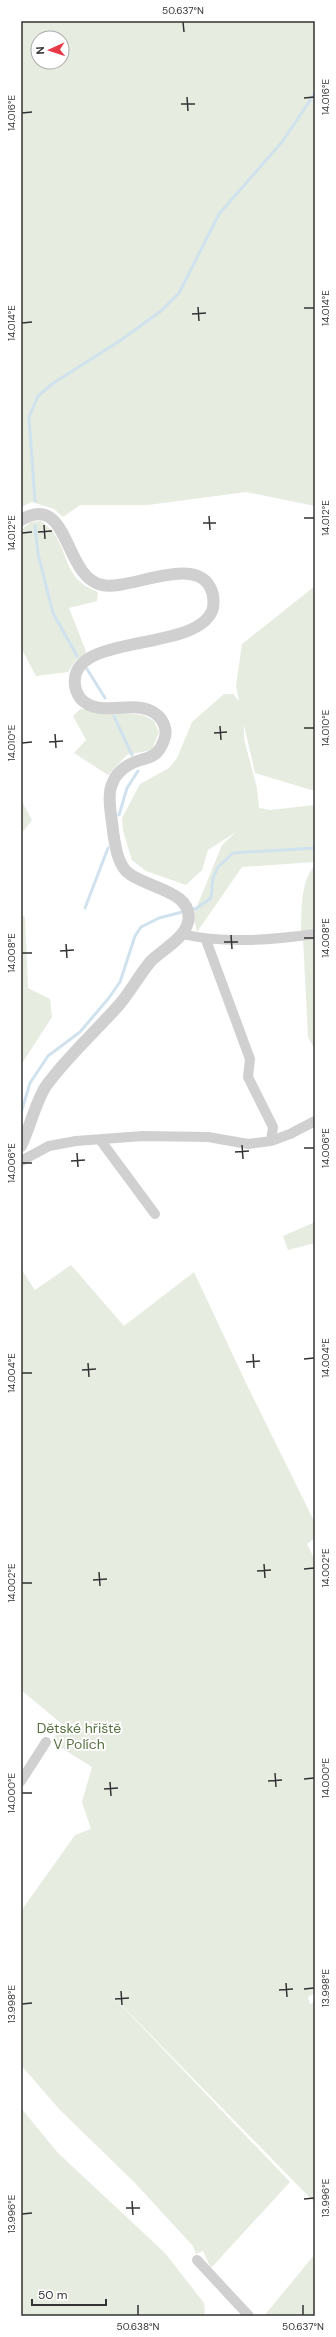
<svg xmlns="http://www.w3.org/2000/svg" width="336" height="2337" font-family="'DM Sans',sans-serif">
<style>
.green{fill:#e6ecdf;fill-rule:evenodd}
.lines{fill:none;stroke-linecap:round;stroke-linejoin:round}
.stream{stroke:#cfe2ee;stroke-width:3}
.minor{stroke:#d0d0d0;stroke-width:10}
.tertiary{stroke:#d0d0d0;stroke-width:12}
.ticks{fill:none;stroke:#333;stroke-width:1.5}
.labels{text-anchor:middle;stroke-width:4;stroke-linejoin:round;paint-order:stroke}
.park-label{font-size:14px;fill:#56703f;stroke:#fff}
.neatline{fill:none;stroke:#333;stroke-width:1.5}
.ticks-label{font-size:10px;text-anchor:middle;fill:#333}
</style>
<rect width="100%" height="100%" fill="#fff"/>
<!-- green -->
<path class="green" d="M21,21H315V506L246,492L148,505H80L63,517L54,509L32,502L21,507ZM38,38H62V62H38Z
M41,521C73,543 57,577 98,592L97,601L69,608L87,654L76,660L68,672L36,676L21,648V530L31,522Z
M315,586V791L255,773L244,725V739L257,788L259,808L270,810L315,805V862L242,867L197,932L193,916L222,845L236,832L208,850L202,870L186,885L146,871L132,860L123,831L122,818L140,784L169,768L177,758L192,722L224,694H233L239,701L236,686L242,644Z
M80,709L143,715L154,721L159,732L152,750L127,755L108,775L74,753L86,740L73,716Z
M21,800L32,820L21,834Z
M315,865V930L301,931C302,910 300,882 315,865Z
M21,915L25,917L28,988L50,999L52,1017L21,1065Z
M303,938H315V1050L308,1037Z
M315,1222V1243L288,1250L283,1236Z
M71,1265L124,1326L194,1272L246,1383L315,1523V1538L307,1544L315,1560V1998L313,1994L308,1997L310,2004L315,2001V2203L99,1982L290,2182L211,2268L203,2251L196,2254L193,2246L135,2183L60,2110L21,2065V1911L75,1835L91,1829L82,1802L92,1767L52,1742L62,1724L21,1690V1269L35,1290Z
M21,2108L58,2153L165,2253L204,2303L205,2313L203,2316H21Z
M315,2254V2316H264Z"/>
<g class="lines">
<!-- stream -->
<path class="stream" d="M35,501L29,417L38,396L52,384L121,340L161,311L179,293L219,214L282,142L315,93
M35,526L38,554L53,613L77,656
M87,669L105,698
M114,716L132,755
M119,815L127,788L138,771
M85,908L108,848
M191,910L197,908L211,898L213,878L218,867L233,853L315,848
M21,1113L30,1083L48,1056L80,1032L108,999L120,982L135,936L141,927L159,918L186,911"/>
<!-- minor -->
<path class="minor" d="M182,934C225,944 271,940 315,934
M206,940L250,1059L248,1077L273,1127L271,1141
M101,1141L155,1214
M21,1161L49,1146L76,1141L143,1136L208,1137L248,1144L271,1141L290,1134L315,1121
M21,1781L46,1742
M197,2260L249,2316"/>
<!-- tertiary -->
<path class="tertiary" d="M21,520C70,491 63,577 102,585C129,591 193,555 210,587C214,594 214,601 213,608C201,652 80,633 75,678C74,685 76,692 80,698C101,722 141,693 161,719C165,725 167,733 164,740C156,763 144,755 127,766C121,770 115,776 113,782C106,795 112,817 113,831C115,844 117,861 126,871C143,888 195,890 188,922C184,939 163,949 151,961C139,975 131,991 119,1005C95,1032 67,1057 46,1086C35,1103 30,1128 21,1146"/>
</g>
<!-- ticks -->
<path class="ticks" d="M183,22L184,32M187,97L188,111M304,98L314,97M181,104H195M22,113L32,112M198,307L199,321M304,308H314M192,314L206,313M22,323L32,322M209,516L210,530M304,518H314M203,523H216M44,525L45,539M38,532L52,531M22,533L32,532M220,726L221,740M304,728H314M214,733L227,732M55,734L56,748M49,742L63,741M22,743L32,742M231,935L232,949M304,938H314M224,942H238M66,944L67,958M60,951L74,950M22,953H32M242,1145L243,1159M304,1148H314M235,1152L249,1151M77,1153L78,1167M71,1161L85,1160M22,1163H32M253,1354L254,1368M304,1359L314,1358M246,1362L260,1361M88,1363L89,1377M82,1370L96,1369M22,1373H32M264,1564L265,1578M304,1569L314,1568M257,1571L271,1570M99,1572L100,1586M93,1580L107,1579M22,1583H32M275,1773L276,1787M304,1779L314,1778M268,1781L282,1780M110,1782L111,1796M104,1789L118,1788M22,1793H32M286,1983L287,1997M304,1989L314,1988M279,1990L293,1989M121,1991L122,2005M115,1999L129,1998M22,2004L32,2003M304,2199L314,2198M132,2201L133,2215M126,2208H140M22,2214L32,2213M138,2305V2315M303,2305V2315"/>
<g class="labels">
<!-- park labels -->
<g class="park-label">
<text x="79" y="1733">Dětské hřiště<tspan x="79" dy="16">V Polích</tspan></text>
</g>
</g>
<!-- border -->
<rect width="336" height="2337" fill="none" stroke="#ffffff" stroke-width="44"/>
<!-- north arrow -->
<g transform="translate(50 50) rotate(267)"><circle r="19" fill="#ffffff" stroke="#adadad"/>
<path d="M0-3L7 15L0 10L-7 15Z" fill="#e63946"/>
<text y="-6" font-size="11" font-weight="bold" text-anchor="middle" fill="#333333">N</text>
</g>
<!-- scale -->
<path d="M32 2299v6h74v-6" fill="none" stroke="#333333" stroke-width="2"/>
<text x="38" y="2299" font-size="12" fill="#333333" stroke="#ffffff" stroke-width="3" paint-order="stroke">50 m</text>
<rect x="22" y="22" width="292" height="2293" class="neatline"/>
<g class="ticks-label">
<text x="183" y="14">50.637°N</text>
<text transform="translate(325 97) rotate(-90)" y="4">14.016°E</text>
<text transform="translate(11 113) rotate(-90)" y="4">14.016°E</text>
<text transform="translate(325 308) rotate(-90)" y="4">14.014°E</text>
<text transform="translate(11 323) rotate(-90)" y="4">14.014°E</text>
<text transform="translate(325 518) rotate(-90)" y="4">14.012°E</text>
<text transform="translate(11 533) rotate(-90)" y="4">14.012°E</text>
<text transform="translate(325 728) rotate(-90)" y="4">14.010°E</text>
<text transform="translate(11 743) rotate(-90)" y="4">14.010°E</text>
<text transform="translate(325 938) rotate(-90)" y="4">14.008°E</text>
<text transform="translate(11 953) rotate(-90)" y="4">14.008°E</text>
<text transform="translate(325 1148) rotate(-90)" y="4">14.006°E</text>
<text transform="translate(11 1163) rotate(-90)" y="4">14.006°E</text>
<text transform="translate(325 1358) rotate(-90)" y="4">14.004°E</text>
<text transform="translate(11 1373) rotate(-90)" y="4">14.004°E</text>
<text transform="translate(325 1568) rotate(-90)" y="4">14.002°E</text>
<text transform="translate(11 1583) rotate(-90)" y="4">14.002°E</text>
<text transform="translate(325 1778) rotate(-90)" y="4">14.000°E</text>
<text transform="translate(11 1793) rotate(-90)" y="4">14.000°E</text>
<text transform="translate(325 1988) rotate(-90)" y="4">13.998°E</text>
<text transform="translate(11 2004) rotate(-90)" y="4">13.998°E</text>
<text transform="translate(325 2198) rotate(-90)" y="4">13.996°E</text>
<text transform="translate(11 2214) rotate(-90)" y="4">13.996°E</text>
<text x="138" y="2330">50.638°N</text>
<text x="303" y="2330">50.637°N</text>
</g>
</svg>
